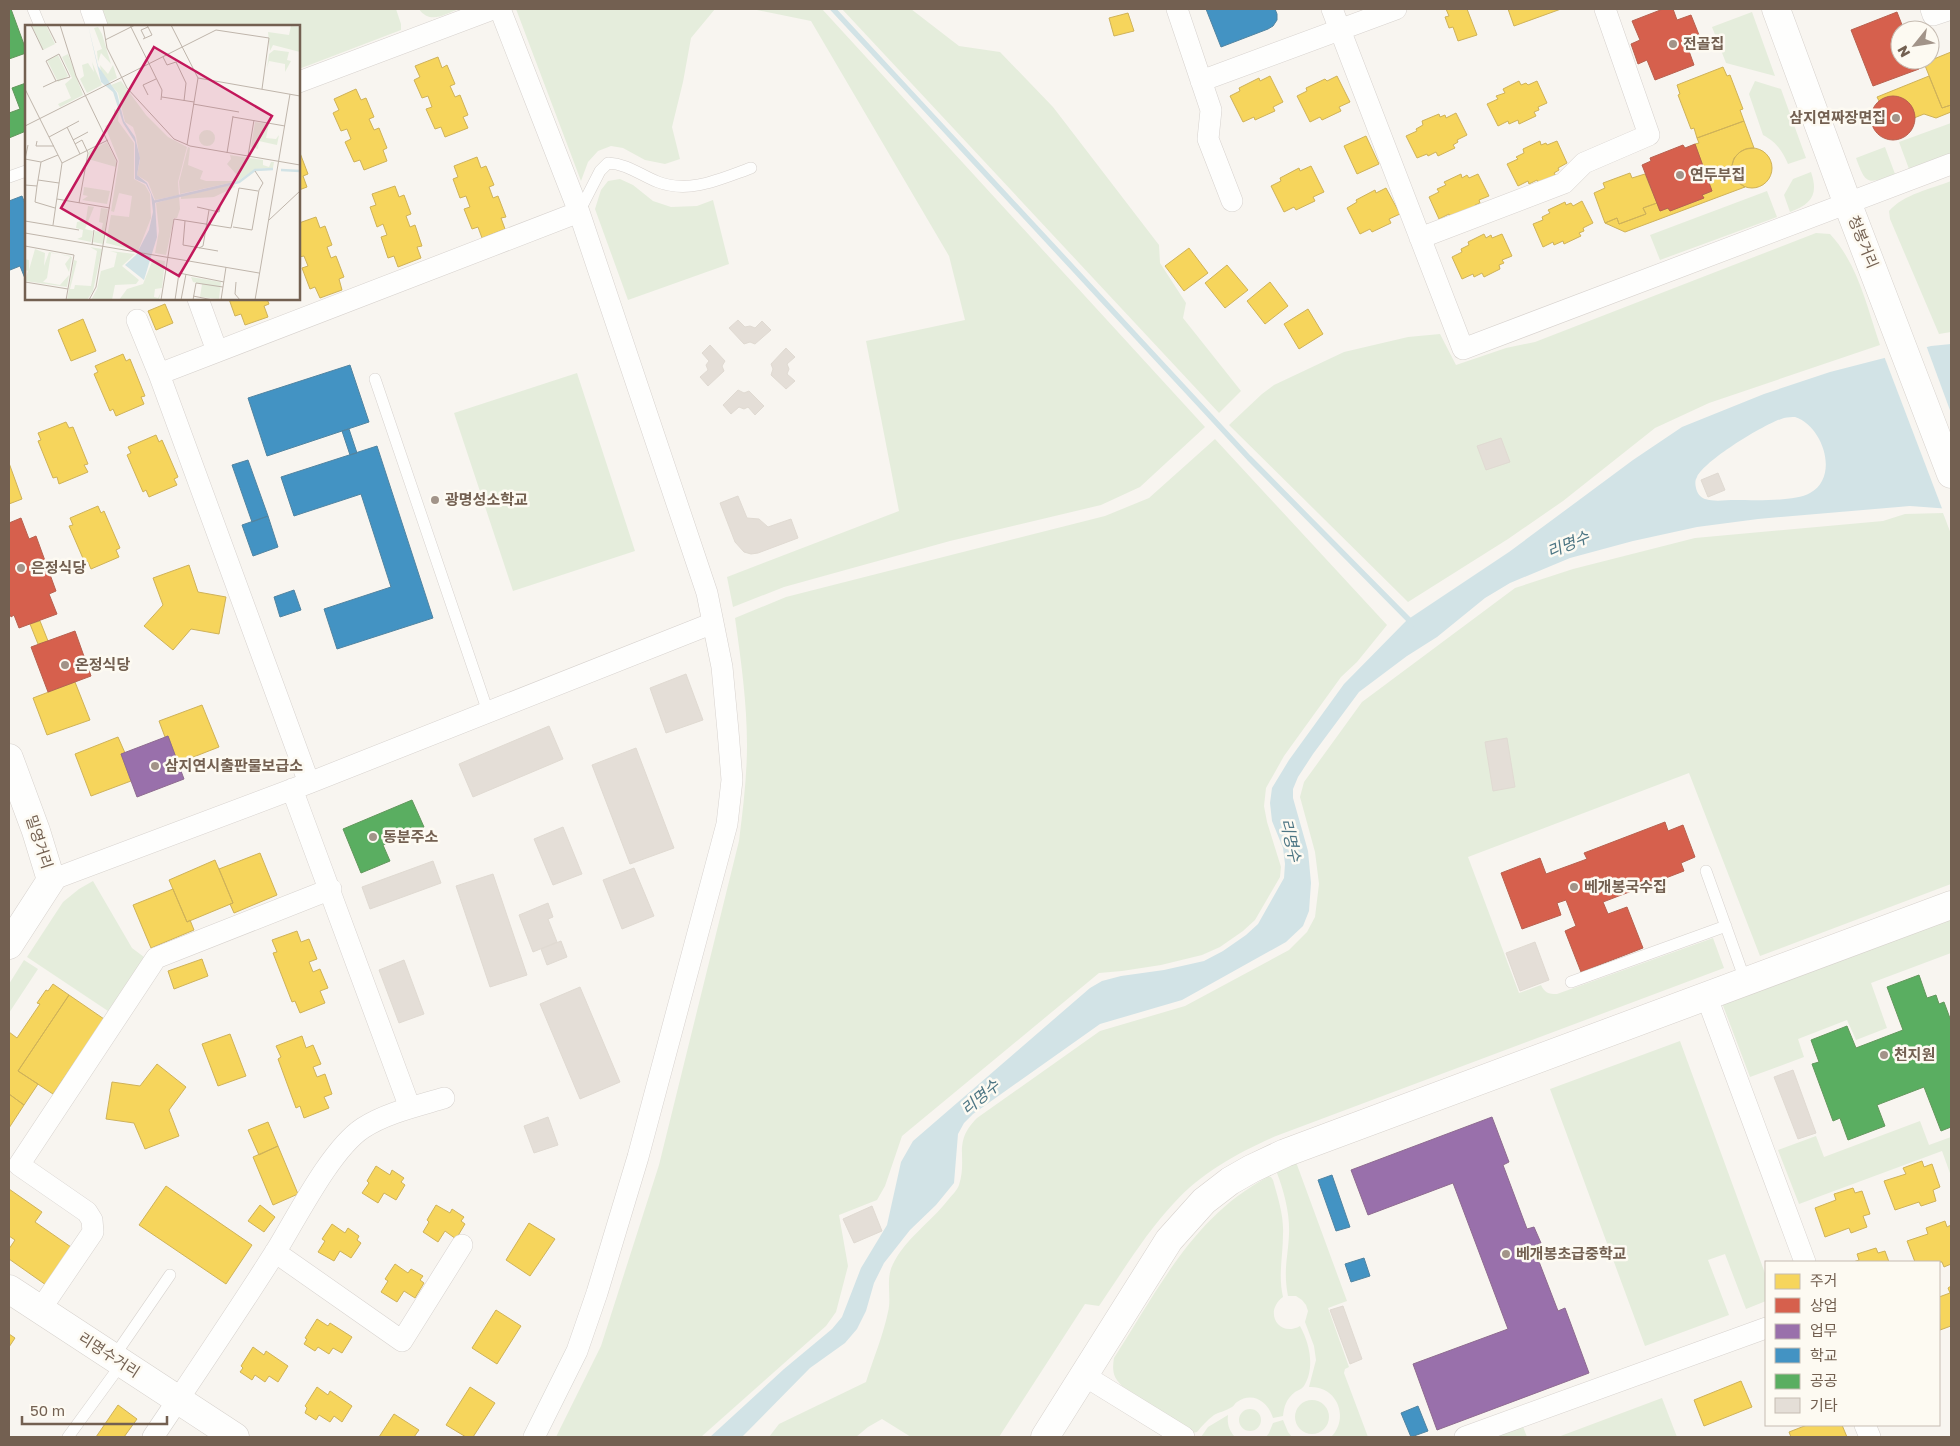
<svg xmlns="http://www.w3.org/2000/svg" width="1960" height="1446" font-family="'Golos Text','Noto Sans KR',sans-serif">
<style>
.green{fill:#e5eddc}
.water{fill:#d2e3e6;fill-rule:evenodd}
.pier{fill:#f8f5f0}
.homes{fill:#f6d55c;stroke:#cfb259}
.shops{fill:#d6604d;stroke:#b8604e}
.offices{fill:#9970ab;stroke:#8e6b90}
.schools{fill:#4393c3;stroke:#5184a1}
.public{fill:#5aae61;stroke:#62975c}
.lines{fill:none;stroke-linecap:round;stroke-linejoin:round}
.stream{stroke:#d2e3e6;stroke-width:5.5}
.building{fill:#e4ded7;stroke:#e0dad2}
.lane-casing{stroke:#d7d2ce;stroke-width:12}
.street-casing{stroke:#d7d2ce;stroke-width:22}
.secondary-casing{stroke:#d7d2cd;stroke-width:29}
.lane{stroke:#fefefd;stroke-width:11}
.street{stroke:#fefefd;stroke-width:21}
.secondary{stroke:#fefefd;stroke-width:28}
.poi-dot{fill:#a29489;stroke:#fdfaf2;stroke-width:2}
.labels{text-anchor:middle;stroke-width:5;stroke-linejoin:round;paint-order:stroke}
.poi-label{font-size:15px;font-weight:bold;fill:#736051;stroke:#fdfaf2;text-anchor:start}
.street-label{font-size:15px;fill:#736051;stroke:#fdfaf2}
.water-label{font-size:16px;font-style:italic;fill:#4d7684;stroke:#fdfaf2}
.inset-river{fill:none;stroke:#d2e3e6;stroke-width:2.5}
.inset-road{fill:none;stroke:#bfb5ab;stroke-width:1}
.view{fill:#c2185b;fill-opacity:0.15;stroke:#c2185b;stroke-width:2.5}
.inset-edge{fill:none;stroke:#736051;stroke-width:2.5}
</style>
<rect width="100%" height="100%" fill="#f8f5f0"/>
<!-- green -->
<path class="green" d="M101,9H396L401,24V30L299,69V26H108Z
M419,9H459C445,14 430,25 419,9Z
M516,9H715L691,38L683,82L672,127L680,159L665,164L645,160L623,148L611,146L598,151L588,162L581,181Z
M752,9H822L1205,427L1140,487L1101,505L950,541L784,587L733,607L727,577L899,511L866,341L965,320L949,256L811,21Z
M842,9H911L959,46L1000,52L1053,107L1159,245L1160,263L1186,303L1183,318L1241,391L1219,413Z
M1752,12L1775,76L1726,63L1712,27Z
M1755,81L1781,89L1806,158L1788,164C1782,150 1776,142 1763,135L1749,94Z
M1951,123V154L1909,169L1899,142Z
M1885,147L1895,174C1868,184 1866,186 1856,158Z
M1811,172C1819,195 1811,204 1790,212L1784,195L1793,179Z
M620,179L633,185L653,201L671,207L697,206L713,200L729,264L628,300L595,209L601,190L608,181Z
M1951,181V332L1939,334L1890,219L1889,211C1904,194 1931,189 1951,181Z
M1767,191L1777,217L1660,260L1650,235Z
M1816,233L1830,234C1858,264 1867,307 1880,345L1709,403L1655,428L1563,501L1508,539L1408,602L1229,425L1262,394L1274,385L1344,352L1408,337L1440,334L1456,365L1506,348L1535,342Z
M577,373L635,551L513,591L454,413Z
M1215,439L1387,625L1357,662L1341,677L1284,756L1266,788L1264,806L1267,822L1281,867L1280,877L1255,920L1243,931L1220,947L1202,955L1161,965L1122,971L1099,973L902,1136L885,1186L877,1200L839,1215L848,1266L836,1312L826,1326L701,1437H556L601,1346L659,1165L739,841C743,809 747,777 747,745C747,703 741,660 735,618L786,597L1105,516L1149,498Z
M1943,513L1951,534V884L1760,956L1689,773L1468,857L1519,993L1541,985C1545,993 1548,994 1557,994L1713,938L1724,968L1276,1136C1239,1152 1201,1173 1174,1203C1145,1234 1123,1271 1099,1306L1085,1304L999,1437H911L882,1419L868,1427L856,1437H769L779,1424L866,1382C873,1359 883,1336 888,1312C892,1297 885,1279 893,1264C905,1239 931,1222 948,1200C951,1196 957,1191 959,1185C968,1157 952,1143 977,1118L1100,1031L1185,1006L1289,950L1307,932L1315,917L1319,884L1315,852L1300,797L1304,782L1362,702L1515,588L1573,569L1695,538L1883,521L1905,514Z
M93,881L132,948L144,957L108,1011L27,957L63,902L79,889Z
M1951,918V953L1871,983L1887,1028L1856,1040L1847,1020L1798,1039L1804,1057L1750,1077L1722,1003Z
M24,960L38,969L9,1013V984Z
M1680,1041L1766,1276V1301L1746,1309L1725,1254L1708,1260L1729,1315L1645,1346L1550,1089Z
M1920,1121L1929,1145L1951,1137V1176L1942,1151L1799,1204L1778,1150L1816,1136L1824,1157Z
M1296,1162L1347,1301L1328,1308L1349,1367L1345,1369L1344,1373L1368,1437H1331C1350,1418 1337,1385 1309,1387L1316,1360L1314,1346L1305,1322L1308,1311L1306,1305L1302,1300L1296,1296H1288C1283,1270 1288,1258 1289,1234C1290,1214 1284,1191 1277,1173L1278,1171Z
M1268,1177H1271L1273,1180C1278,1198 1284,1216 1283,1234C1283,1256 1278,1275 1283,1297C1263,1312 1279,1338 1300,1326C1310,1344 1315,1368 1304,1386C1302,1389 1298,1390 1295,1392C1286,1399 1284,1407 1283,1416L1273,1418C1268,1402 1253,1391 1237,1402C1235,1403 1234,1406 1232,1407C1226,1411 1219,1412 1214,1415C1207,1420 1202,1426 1197,1432L1193,1433L1122,1386C1113,1377 1112,1371 1114,1358C1158,1290 1193,1216 1268,1177Z
M1662,1398L1677,1437H1558Z
M1295 1417a17 17 0 1 1 34 0a17 17 0 1 1-34 0Z
M1239 1420a11 11 0 1 1 22 0a11 11 0 1 1-22 0Z
M1228,1415C1227,1424 1229,1430 1235,1437H1201L1208,1427Z
M1283,1420L1288,1432L1292,1437H1266L1269,1433L1273,1423Z
M1522,1424L1527,1437H1487Z"/>
<!-- water -->
<path class="water" d="M1951,344V509L1910,506L1758,519L1697,527L1633,541L1570,558L1510,583L1485,598L1437,637L1407,656L1359,692L1313,754L1298,777L1293,789V798L1308,851L1311,883L1309,911L1303,926L1286,942L1182,1000L1100,1024L973,1114L964,1123L958,1134L954,1183L936,1205L910,1230L884,1263L874,1283L866,1311L857,1329L845,1343L810,1368L742,1437H710L784,1369L832,1329L842,1317L861,1268L887,1225L901,1162L913,1141L1090,988L1102,981L1121,976L1164,970L1204,961L1223,951L1246,935L1258,924L1284,878L1285,864L1283,848L1272,821L1270,803L1272,788L1289,760L1344,684L1407,620L1509,552L1633,460L1682,427L1764,394L1830,372L1931,346ZM1795,417C1823,426 1840,477 1810,493C1794,502 1754,500 1735,500C1726,500 1714,502 1705,499C1700,497 1697,493 1696,488C1695,484 1695,480 1697,477C1705,460 1766,423 1784,418C1788,417 1792,417 1795,417Z"/>
<!-- pier -->
<path class="pier" d="M1926,345L1951,413V512L1943,511L1884,356Z"/>
<!-- homes -->
<path class="homes" d="M1446,9H1467L1477,35L1458,41L1453,27L1449,28L1445,17L1449,16Z
M1508,9H1561L1514,26Z
M1128,13L1134,31L1114,36L1109,18Z
M1951,52V105L1942,108L1924,63Z
M438,57L442,68L447,65L455,84L450,86L455,97L460,95L468,115L463,117L468,128L445,137L441,127L435,129L426,109L432,107L428,96L422,98L414,80L420,77L415,66Z
M1723,67L1727,76L1730,75L1743,109L1740,110L1744,121L1697,138L1694,128L1691,129L1678,95L1680,94L1677,85Z
M1270,76L1283,102L1273,107L1275,111L1255,120L1254,117L1243,122L1230,96L1240,91L1239,88L1259,78L1260,81Z
M1337,76L1350,102L1339,107L1341,111L1322,120L1320,117L1310,122L1297,96L1307,91L1306,88L1325,79L1327,81Z
M1929,76L1942,108L1951,105V112L1936,118L1924,114L1914,118L1913,109L1909,103L1902,99L1888,97L1879,101L1877,97Z
M1519,81L1521,85L1526,83L1528,85L1537,81L1547,103L1538,107L1539,110L1534,112L1536,116L1519,124L1518,120L1509,124L1508,121L1498,126L1487,104L1498,99L1496,96L1505,93L1503,89Z
M356,89L361,100L366,98L374,117L369,119L374,130L379,128L387,148L383,150L387,161L364,170L360,160L354,162L345,142L351,139L347,129L341,131L333,113L339,110L334,99Z
M1456,113L1467,135L1457,140L1458,142L1453,145L1455,148L1438,156L1436,152L1428,156L1427,154L1417,158L1406,136L1417,131L1416,129L1423,125L1422,121L1439,114L1440,117L1445,115L1446,118Z
M1744,121L1754,148L1746,149L1740,152L1734,158L1732,165V173L1736,180L1745,187L1625,232L1605,223L1617,218L1619,224L1646,214L1643,208L1657,203L1660,211L1668,208L1670,211L1704,198L1702,195L1712,191L1695,144L1699,143L1697,138Z
M1366,136L1379,164L1357,174L1344,146Z
M1540,141L1541,145L1546,143L1547,145L1557,141L1567,163L1558,168L1559,170L1554,173L1556,176L1539,184L1537,180L1529,184L1528,181L1518,186L1507,164L1518,159L1516,157L1524,153L1523,149Z
M1732 168a20 20 0 1 1 40 0a20 20 0 1 1-40 0Z
M300,153L308,174L303,176L307,187L299,190V154Z
M477,157L481,168L486,166L494,185L489,187L493,198L498,196L506,217L501,218L505,229L482,238L478,227L472,229L464,209L470,207L466,196L460,198L453,179L458,177L454,166Z
M1311,166L1324,192L1313,197L1315,201L1296,210L1294,207L1284,212L1271,186L1281,181L1280,178L1299,168L1300,171Z
M1630,173L1632,178L1645,174L1657,203L1643,208L1646,214L1619,224L1617,218L1605,223L1594,193L1605,188L1603,183Z
M1461,174L1462,178L1467,175L1469,178L1478,174L1489,196L1479,200L1480,203L1475,205L1477,209L1450,217L1449,214L1439,219L1429,197L1439,192L1437,189L1446,185L1444,182Z
M395,186L399,197L404,195L411,214L406,216L410,227L415,225L422,246L417,247L421,258L398,267L394,256L388,258L381,237L387,235L383,224L377,227L370,207L376,205L372,194Z
M1386,188L1400,214L1389,219L1391,223L1372,232L1370,229L1360,234L1347,208L1357,202L1356,200L1375,190L1376,193Z
M1582,201L1593,223L1583,228L1584,231L1579,233L1581,236L1564,244L1563,241L1554,245L1553,242L1543,247L1533,224L1543,220L1542,217L1550,213L1548,210L1565,202L1566,205L1571,203L1573,206Z
M316,217L320,228L325,226L332,245L327,247L331,258L336,256L344,277L339,279L342,290L320,298L315,287L310,289L302,268L308,266L304,256L299,257V223Z
M1484,234L1486,238L1491,235L1492,238L1502,234L1512,256L1502,260L1504,263L1499,265L1500,269L1484,277L1482,273L1474,277L1473,274L1462,279L1452,257L1462,252L1461,249L1469,245L1468,242Z
M1189,248L1208,273L1184,291L1165,266Z
M1227,265L1248,290L1225,308L1205,283Z
M1270,282L1288,306L1265,324L1247,301Z
M229,299H267L269,304L264,306L268,317L245,325L241,314L235,316Z
M165,304L173,323L156,330L148,311Z
M1308,309L1323,334L1299,349L1284,324Z
M83,319L96,351L71,361L58,330Z
M123,354L126,361L130,359L145,396L141,397L144,404L116,416L113,409L110,411L94,374L98,372L95,366Z
M66,422L69,428L73,427L88,464L84,465L88,472L59,484L57,477L53,478L38,441L41,440L38,433Z
M156,435L159,442L162,440L178,477L174,479L177,485L149,497L146,490L143,492L127,455L131,453L128,447Z
M9,463L22,499L9,504Z
M98,506L101,513L104,511L120,548L116,550L119,557L91,569L88,562L85,563L69,526L73,525L70,518Z
M189,565L198,592L226,597L219,634L191,629L173,650L144,626L163,605L153,578Z
M40,621L48,641L38,644L30,624Z
M75,682L90,720L47,735L33,698Z
M202,705L219,747L178,763L168,736L165,737L159,721Z
M118,737L125,753L121,754L131,781L91,796L75,754Z
M260,853L277,895L234,913L230,904L233,903L219,869Z
M215,860L233,903L187,922L169,880Z
M173,889L187,922L190,920L194,930L151,948L133,905Z
M297,931L301,942L309,939L317,959L309,962L313,972L320,969L328,988L320,991L325,1003L300,1013L295,1001L292,1002L273,953L277,952L272,940Z
M202,959L208,976L174,989L168,971Z
M53,984L69,995L18,1071L38,1084L24,1105L9,1094V1032L17,1038L40,1004L37,1003L46,990L48,991Z
M69,995L104,1019L53,1094L18,1071Z
M230,1034L246,1076L218,1086L202,1044Z
M302,1036L306,1048L313,1045L321,1064L313,1067L317,1077L325,1074L332,1094L324,1097L329,1108L304,1118L300,1106L296,1108L278,1059L281,1057L276,1046Z
M157,1064L186,1087L169,1110L179,1136L145,1149L134,1123L106,1119L112,1082L140,1086Z
M9,1094L24,1105L9,1128Z
M268,1122L278,1146L259,1155L248,1130Z
M278,1146L298,1194L273,1205L253,1157Z
M1922,1161L1924,1167L1932,1164L1940,1187L1933,1190L1936,1201L1921,1206L1919,1202L1895,1210L1884,1181L1906,1174L1903,1168Z
M376,1166L390,1175L392,1170L404,1178L401,1182L405,1185L396,1200L384,1193L378,1203L362,1193L369,1183L367,1181Z
M166,1186L252,1245L226,1284L139,1225Z
M1853,1188L1855,1193L1862,1191L1870,1214L1863,1216L1867,1227L1851,1233L1849,1228L1825,1237L1815,1208L1836,1200L1834,1194Z
M9,1189L42,1212L35,1222L71,1247L46,1285L9,1259V1249L15,1240L9,1236Z
M260,1205L275,1217L264,1232L248,1221Z
M436,1205L450,1213L452,1209L464,1217L461,1221L465,1224L456,1239L445,1231L438,1242L423,1232L429,1222L427,1220Z
M1945,1221L1947,1227L1951,1225V1264L1944,1267L1942,1262H1915L1907,1241L1928,1234L1926,1228Z
M529,1223L555,1239L530,1276L506,1260Z
M332,1224L345,1233L348,1228L359,1236L357,1240L361,1243L351,1258L340,1251L334,1261L318,1252L325,1241L322,1239Z
M1876,1248L1878,1253L1885,1251L1889,1262H1853L1859,1260L1857,1254Z
M395,1264L408,1273L411,1269L423,1276L420,1280L424,1283L415,1298L404,1291L397,1302L381,1292L388,1281L385,1279Z
M1951,1286V1326L1940,1330L1939,1297L1950,1293L1948,1288Z
M496,1310L521,1326L497,1364L472,1348Z
M317,1319L328,1326L330,1323L352,1337L342,1353L333,1348L329,1354L318,1347L315,1351L304,1344L307,1339L305,1338Z
M9,1334L15,1338L9,1347Z
M253,1347L264,1355L266,1351L288,1366L278,1382L269,1376L265,1382L255,1375L252,1380L240,1372L243,1368L241,1366Z
M1741,1381L1752,1407L1704,1426L1694,1400Z
M317,1387L328,1395L330,1391L352,1406L342,1422L334,1416L330,1422L319,1415L316,1420L305,1413L307,1408L305,1406Z
M470,1387L495,1403L473,1437H466L446,1425Z
M118,1405L137,1419L124,1437H96Z
M394,1414L419,1430L414,1437H379Z
M1807,1425H1842L1847,1437H1791L1789,1432Z"/>
<!-- shops -->
<path class="shops" d="M1663,9H1673L1677,20L1691,15L1703,45L1689,51L1694,65L1655,80L1647,60L1638,64L1631,44L1640,40L1632,21Z
M1897,12L1904,30H1900V60H1915L1919,69L1873,86L1851,30Z
M1871 118a22 22 0 1 1 44 0a22 22 0 1 1-44 0Z
M1695,144L1712,191L1702,195L1704,198L1670,211L1668,208L1660,211L1642,165L1651,161L1650,158L1683,145L1685,148Z
M21,518L29,539L36,536L56,591L49,594L57,614L19,628L14,615L11,617L9,611V523Z
M75,631L91,676L48,692L31,647Z
M1665,822L1668,831L1683,825L1695,857L1681,863L1684,871L1603,902L1608,914L1627,907L1643,948L1581,972L1565,931L1576,926L1566,900L1557,903L1561,915L1522,929L1501,873L1540,858L1546,874L1587,859L1584,853Z"/>
<!-- offices -->
<path class="offices" d="M168,736L184,779L137,797L121,754Z
M1492,1117L1509,1162L1503,1165L1527,1229L1534,1227L1541,1243L1533,1246L1558,1311L1565,1308L1589,1373L1437,1430L1413,1364L1508,1329L1453,1183L1368,1215L1351,1170Z"/>
<!-- schools -->
<path class="schools" d="M1206,9H1275L1277,14V20L1273,26L1268,29L1221,47Z
M22,196L26,206V281L20,266L10,270L9,268V201Z
M350,365L369,422L267,456L248,398Z
M349,429L357,453L350,455L342,431Z
M377,446L433,618L337,649L324,609L391,587L361,494L294,516L281,477Z
M248,460L268,516L252,522L232,465Z
M268,516L278,547L253,556L242,525Z
M294,590L301,610L280,617L274,597Z
M1332,1175L1350,1227L1336,1231L1318,1180Z
M1364,1258L1370,1276L1351,1282L1345,1264Z
M1418,1406L1428,1431L1411,1437L1401,1413Z"/>
<!-- public -->
<path class="public" d="M9,9H11L26,50V53L9,59Z
M26,83V131L9,138V113L20,109L12,88Z
M412,800L424,827L383,845L390,861L361,873L343,829Z
M1919,975L1927,998L1936,995L1939,1004L1944,1002L1951,1021V1127L1941,1131L1924,1087L1877,1105L1885,1126L1848,1140L1840,1118L1833,1121L1812,1064L1819,1062L1811,1040L1847,1026L1856,1048L1903,1030L1887,987Z"/>
<g class="lines">
<!-- stream -->
<path class="stream" d="M833,9L1249,458L1413,624"/>
</g>
<!-- building -->
<path class="building" d="M738,320L745,327L750,326L755,328L762,321L771,330L755,344L750,342L744,344L729,328Z
M710,345L725,361L722,366L724,371L708,386L700,377L708,370L706,365L709,361L702,353Z
M786,348L795,357L787,364L789,369L787,374L795,381L786,389L771,375L773,369L771,364Z
M738,390L744,393L749,391L764,406L755,415L748,407L744,409L739,407L731,414L723,405Z
M1501,438L1510,462L1486,470L1477,446Z
M1718,473L1725,490L1708,497L1701,480Z
M738,496L747,518L759,519L768,527L791,519L798,538L758,553L751,554L744,552L735,542L720,503Z
M686,674L703,720L666,733L650,688Z
M549,726L563,759L473,797L459,764Z
M1507,738L1515,787L1493,791L1485,742Z
M636,748L674,848L630,864L592,765Z
M563,827L582,874L553,885L534,839Z
M433,861L441,883L370,909L362,887Z
M634,868L654,916L622,929L603,880Z
M493,874L527,975L490,987L456,886Z
M548,903L553,917L548,919L557,942L533,952L519,915Z
M561,941L567,957L547,965L541,949Z
M1535,942L1549,980L1520,991L1506,953Z
M404,960L424,1014L399,1023L379,970Z
M580,987L620,1082L580,1099L540,1004Z
M1793,1070L1816,1133L1798,1139L1774,1077Z
M548,1117L558,1145L534,1153L524,1126Z
M872,1206L882,1231L854,1243L843,1219Z
M1343,1306L1362,1359L1350,1364L1330,1310Z"/>
<g class="lines">
<!-- lane casing -->
<g class="lane-casing">
<path id="lane" d="M33,9L40,26
M9,177L26,171
M579,212L600,171L608,163C628,164 640,175 658,182C690,194 720,179 751,168
M375,379L488,712
M1706,871L1745,980
M1571,982L1726,926
M113,1358L170,1275
M68,1437L122,1363"/>
</g>
<!-- street casing -->
<g class="street-casing">
<path id="street" d="M91,9L97,26
M500,9L579,212L707,593L722,667L728,731L732,780L727,824L638,1157L597,1293L577,1351L534,1437
M1177,9L1211,110L1208,139L1232,201
M1332,9L1463,349L1951,164
M1931,9L1933,15L1951,9
M1201,81L1396,9
M299,82L493,9
M1420,238L1564,183L1584,163L1649,135L1605,9
M198,299L217,351
M137,320L159,374L309,783
M159,374L579,212
M292,789L410,1108
M51,880L309,783L713,623
M1706,995L1805,1262
M275,1252L402,1341L462,1245
M40,1310L93,1232L92,1220L87,1212L19,1165L156,958L331,889
M1085,1376L1184,1437
M1865,1425L1870,1437
M153,1437C194,1376 236,1314 276,1251C297,1217 331,1149 363,1128C386,1113 417,1106 444,1098
M1465,1437L1766,1328"/>
</g>
<!-- secondary casing -->
<g class="secondary-casing">
<path id="secondary" d="M1776,9L1847,202L1951,474
M9,758L36,831L51,880L9,945
M9,1289L235,1437
M1045,1437L1169,1240L1204,1201L1230,1181L1251,1169L1285,1153L1951,905"/>
</g>
<!-- lane -->
<use href="#lane" class="lane"/>
<!-- street -->
<use href="#street" class="street"/>
<!-- secondary -->
<use href="#secondary" class="secondary"/>
</g>
<!-- markers -->
<g class="poi-dot">
<circle cx="1673" cy="44" r="5"/>
<circle cx="1896" cy="118" r="5"/>
<circle cx="1680" cy="175" r="5"/>
<circle cx="435" cy="500" r="5"/>
<circle cx="21" cy="568" r="5"/>
<circle cx="65" cy="665" r="5"/>
<circle cx="155" cy="766" r="5"/>
<circle cx="373" cy="837" r="5"/>
<circle cx="1574" cy="887" r="5"/>
<circle cx="1884" cy="1055" r="5"/>
<circle cx="1506" cy="1254" r="5"/>
</g>
<g class="labels">
<!-- poi labels -->
<g class="poi-label">
<text x="1683" y="49">전골집</text>
<text x="1886" y="123" text-anchor="end">삼지연짜장면집</text>
<text x="1690" y="180">연두부집</text>
<text x="445" y="505">광명성소학교</text>
<text x="31" y="573">은정식당</text>
<text x="75" y="670">온정식당</text>
<text x="165" y="771">삼지연시출판물보급소</text>
<text x="383" y="842">동분주소</text>
<text x="1584" y="892">베개봉국수집</text>
<text x="1894" y="1060">천지원</text>
<text x="1516" y="1259">베개봉초급중학교</text>
</g>
<!-- street labels -->
<g class="street-label">
<text transform="translate(1863 242) rotate(68)" y="5">청봉거리</text>
<text transform="translate(39 842) rotate(72)" y="5">밀영거리</text>
<text transform="translate(109 1355) rotate(33)" y="5">리명수거리</text>
</g>
<!-- water labels -->
<g class="water-label">
<text transform="translate(1568 544) rotate(-22)" y="6">리명수</text>
<text transform="translate(1291 840) rotate(77)" y="6">리명수</text>
<text transform="translate(980 1097) rotate(-40)" y="6">리명수</text>
</g>
</g>
<!-- overview -->
<g transform="translate(25 25)">
<rect width="275" height="275" fill="#f8f5f0"/>
<path d="M21,0L30,19L18,25L7,1ZM266,1L275,2V27L248,20L245,26L243,7L264,10ZM73,2L77,9L86,39L76,28L73,37L72,26L77,24L69,3ZM249,25L264,27L262,35L258,34L266,36L260,47V39L244,36L242,43L244,29ZM43,29L58,70L35,82L33,79L46,73L40,59L47,53L37,32ZM33,30L43,51L33,57L22,35ZM67,37L77,60L62,68L55,54L59,51L57,40L63,38L69,47ZM75,40L83,49L88,40L92,53L84,57L76,47ZM96,56L121,90L143,112L162,122L153,157L154,170L130,175L123,157L112,150L115,135L111,111L108,102L100,97L93,68L86,60ZM89,84L94,87L93,96L109,118V154L120,160L125,169L126,193L113,226L81,218L86,190L104,192L107,171L94,168L89,187L86,186L94,136L80,101L89,96ZM230,97L244,99L241,113L251,114L254,110L252,120L234,116L233,124L226,122ZM174 113a8 8 0 1 1 16 0a8 8 0 1 1-16 0ZM82,117L91,136V142L63,134L64,126ZM163,122L165,123L163,140L178,146L175,154L181,156H207L213,151L202,139L206,134L205,130L238,135V140L244,142L246,137H249L248,143L230,144L213,156L155,169L154,157ZM209,159L210,162L189,172L156,174V171ZM59,162L85,166L82,179L57,175L63,171L58,170ZM154,171L155,184L152,193H149L141,230L130,228L134,206L131,178ZM63,181L69,182L60,204L68,206L66,217L52,214L57,212L58,205L51,203L52,197L61,195ZM76,183L83,184L78,219L68,217L70,206L76,207L78,198L74,197ZM65,222L77,224L68,266L62,275H42L49,235L52,236L45,264H49L50,260L66,261L72,226ZM10,224L20,228L19,241L24,227L47,232L44,247L40,239L46,231L26,228L22,253L18,257L35,260L44,250L42,262L0,256L3,246L0,245V234L4,235V245ZM85,226L110,229L97,241L114,255L111,259L90,260L87,275H66L72,264L76,246L89,242L92,228ZM128,234L140,236L137,263L130,264L129,272L133,273L136,267L134,274L94,275L102,264L118,259ZM166,252L196,257L194,274L175,272L177,259L168,257Z" fill="#e5eddc"/>
<path d="M63,0L73,41L92,68L99,96L110,112L115,133L112,150L122,158L130,177L132,212L119,255L100,240L111,230L124,205L128,187L126,169L121,159L110,154V117L98,98L88,67L76,57Z" fill="#d2e3e6"/>
<path class="inset-river" d="M256,145L275,146M128,177L214,157L230,145L248,144"/>
<path class="inset-road" d="M6,0L18,25M22,0L31,18M35,0L51,51L92,136L71,262L64,275M78,0L82,23L102,63L149,114L165,121L275,140M105,0L137,65L136,75M146,0L173,53L275,71M120,13L116,5L123,2M118,14L127,10L122,0M80,15L110,0M138,32L142,40L151,37L161,58L159,76M18,62L31,56L21,36L34,29L45,52L31,56M0,64L37,138L28,200M123,70L118,60L131,54M137,72L169,77M168,79L214,87M208,92L260,101M0,101L191,5L244,13L237,64M42,102L55,129M24,112L54,96M48,115L63,107M12,116L11,121H29M50,119L57,115L63,128L54,178M3,120L0,134L16,137M162,120L173,53M202,128L208,91M223,131L229,95M37,138L83,115M13,155L34,158M0,160L12,161L16,137L33,130M12,161L10,177L30,183M32,174L85,183M172,182L194,187L195,182M244,195L275,166M0,196L54,205M160,196L158,220L193,226M208,202L227,205L234,165L238,158L230,146M0,208L234,248M67,220L69,205M0,221L49,230L41,275M174,223L178,221L184,185M0,257L43,264M211,257L210,269L215,275M168,271L188,275M136,275L149,194L206,203L214,163L233,166M150,275L154,248L199,257M156,275L161,249M168,275L171,258L198,262M196,275L201,242M230,275L265,69"/>
<path class="view" d="M129,22L247,91L154,251L36,183Z"/>
<rect width="275" height="275" class="inset-edge"/>
</g>
<!-- border -->
<rect width="1960" height="1446" fill="none" stroke="#736051" stroke-width="20"/>
<!-- legend -->
<rect x="1765" y="1261" width="175" height="165" fill="#fdfaf2" stroke="#c6bcb2"/>
<rect x="1775" y="1274" width="25" height="15" fill="#f6d55c" stroke="#c6bcb2"/>
<text x="1810" y="1286" font-size="15" fill="#736051">주거</text>
<rect x="1775" y="1298" width="25" height="15" fill="#d6604d" stroke="#c6bcb2"/>
<text x="1810" y="1311" font-size="15" fill="#736051">상업</text>
<rect x="1775" y="1324" width="25" height="15" fill="#9970ab" stroke="#c6bcb2"/>
<text x="1810" y="1336" font-size="15" fill="#736051">업무</text>
<rect x="1775" y="1348" width="25" height="15" fill="#4393c3" stroke="#c6bcb2"/>
<text x="1810" y="1361" font-size="15" fill="#736051">학교</text>
<rect x="1775" y="1374" width="25" height="15" fill="#5aae61" stroke="#c6bcb2"/>
<text x="1810" y="1386" font-size="15" fill="#736051">공공</text>
<rect x="1775" y="1398" width="25" height="15" fill="#e4ded7" stroke="#c6bcb2"/>
<text x="1810" y="1411" font-size="15" fill="#736051">기타</text>
<!-- north arrow -->
<g transform="translate(1915 45) rotate(240)"><circle r="24" fill="#fdfaf2" stroke="#c6bcb2"/>
<path d="M0-4L9 19L0 12L-9 19Z" fill="#a29489"/>
<text y="-8" font-size="14" font-weight="bold" text-anchor="middle" fill="#736051">N</text>
</g>
<!-- scale -->
<path d="M22 1416v8h145v-8" fill="none" stroke="#736051" stroke-width="2.5"/>
<text x="30" y="1416" font-size="15" fill="#736051" stroke="#fdfaf2" stroke-width="4" paint-order="stroke">50 m</text>
</svg>
